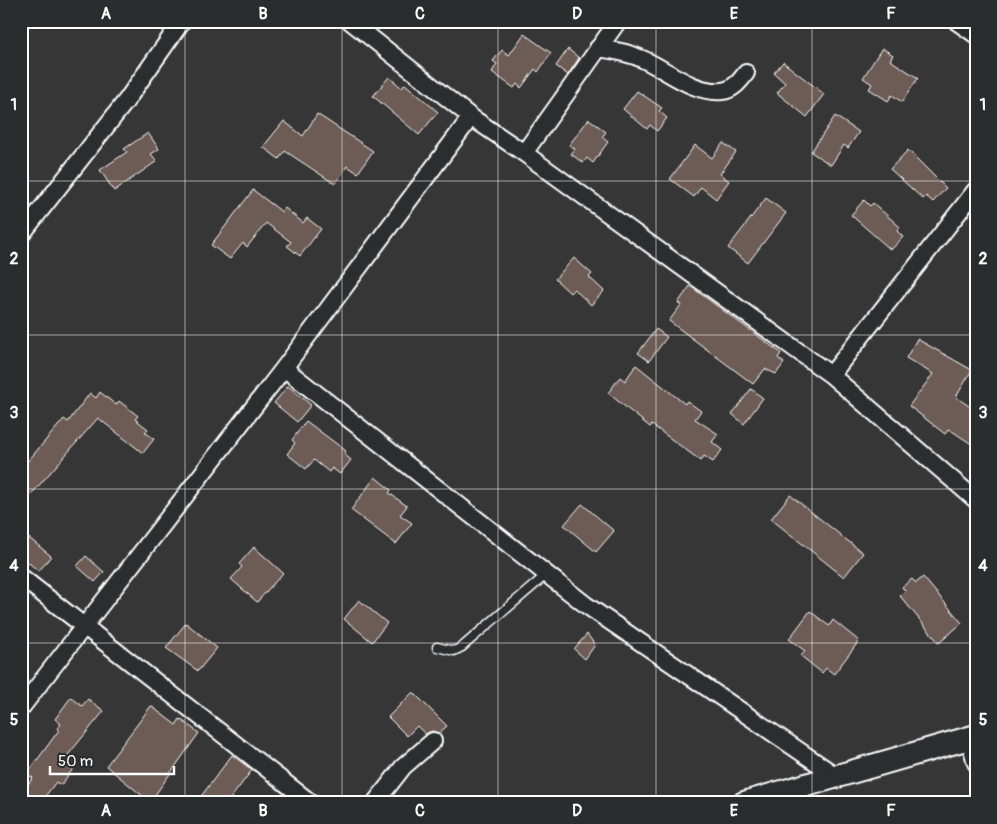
<svg xmlns="http://www.w3.org/2000/svg" width="997" height="824" font-family="Pangolin,sans-serif">
<style>
.building{fill:#6d5c55;stroke:#fff}
.lines{fill:none;stroke-linecap:round;stroke-linejoin:round}
.lane-casing{stroke:#fff;stroke-width:11}
.street-casing{stroke:#fff;stroke-width:20}
.secondary-casing{stroke:#fff;stroke-width:26}
.lane{stroke:#2a2d2e;stroke-width:8}
.street{stroke:#2a2d2e;stroke-width:16}
.secondary{stroke:#2a2d2e;stroke-width:22}
.grid{fill:none;stroke:#fff;stroke-width:1;stroke-opacity:0.55}
.neatline{fill:none;stroke:#fff;stroke-width:2}
.grid-label{font-size:16px;text-anchor:middle;font-weight:bold;fill:#fff}
</style>
<rect width="100%" height="100%" fill="#373636"/>
<filter id="ink" filterUnits="userSpaceOnUse"><feTurbulence type="fractalNoise" baseFrequency=".02" numOctaves="2"/><feDisplacementMap in="SourceGraphic" scale="10" xChannelSelector="R" yChannelSelector="G"/><feConvolveMatrix kernelMatrix="1 2 1 2 8 2 1 2 1" color-interpolation-filters="sRGB"/></filter>
<g filter="url(#ink)">
<!-- building -->
<path class="building" d="M524,34L551,53L538,72L535,69L521,88L517,84L514,88L492,72L497,64L493,61L502,50L509,55Z
M882,48L893,55L890,60L918,78L902,102L892,95L888,101L869,89L872,84L863,78Z
M568,49L579,58L568,75L556,66Z
M783,62L824,94L807,117L777,93L785,83L774,73Z
M389,77L402,88L405,84L438,112L419,135L373,96Z
M637,91L662,108L659,111L667,118L657,131L650,125L647,129L623,109Z
M317,114L373,151L358,173L347,166L335,184L285,151L279,159L263,147L284,121L303,136Z
M835,116L859,132L848,148L844,145L831,165L811,152Z
M589,119L606,132L602,137L608,142L593,163L587,158L583,163L571,154L575,149L569,145Z
M148,133L159,149L151,154L157,161L114,191L100,170L127,152L124,149Z
M723,143L736,152L720,174L729,181L716,199L701,187L694,197L670,179L695,145L712,158Z
M908,150L946,188L933,202L926,196L923,199L890,169Z
M253,190L282,212L285,208L303,223L307,218L321,229L300,256L287,246L291,242L266,223L247,247L243,243L230,259L211,245Z
M766,198L786,213L748,263L728,248Z
M864,200L870,206L873,203L900,227L897,231L903,237L891,250L851,215Z
M574,258L592,274L589,277L604,291L591,305L574,289L570,293L555,279Z
M690,286L781,353L778,358L784,363L776,374L765,369L753,384L669,321L681,305L678,303Z
M656,329L667,337L649,361L638,353Z
M917,339L972,370L956,397L976,411V447L949,429L945,434L909,406L933,374L906,358Z
M636,365L685,404L687,401L701,411L695,419L718,434L712,442L722,450L713,462L704,456L701,461L652,425L650,427L608,393L620,377L625,381Z
M288,386L311,405L297,422L274,403Z
M751,389L763,398L744,424L732,414Z
M100,392L116,405L119,401L138,416L135,419L148,429L145,432L154,439L143,453L98,418L21,506V469L64,419L68,422L90,393L96,398Z
M306,421L346,451L344,454L351,460L340,474L332,468L329,472L314,460L306,469L287,454L295,443L292,440Z
M375,477L391,490L389,493L407,506L400,515L412,523L396,544L351,510Z
M790,495L863,553L844,577L771,519Z
M582,504L614,531L596,552L564,525Z
M29,538L51,556L39,571L21,557V548Z
M254,547L283,573L257,602L231,579L242,567L239,564Z
M86,556L104,572L95,582L77,566Z
M923,577L962,623L939,643L900,596L906,592L902,587L912,579L916,583Z
M359,600L387,623L372,642L344,619Z
M810,611L829,626L833,620L859,641L834,674L826,668L822,673L801,656L805,651L789,639Z
M186,623L217,648L198,671L166,648Z
M587,634L595,645L585,659L574,649Z
M413,692L447,726L439,733L432,731L425,734L417,726L407,736L388,717Z
M71,697L82,706L88,699L104,711L63,761L73,769L61,785L56,782L40,803H21L27,795L22,792L33,778L27,774L59,730L57,729L61,724L55,719Z
M151,706L176,725L180,719L199,733L150,802L106,766Z
M232,755L252,770L227,803H196Z"/>
<g class="lines">
<!-- lane casing -->
<g class="lane-casing">
<path id="lane" d="M437,647L454,651L462,647L547,574"/>
</g>
<!-- street casing -->
<g class="street-casing">
<path id="street" d="M350,21L471,117L524,153L831,375L976,500
M956,21L976,35
M598,48C613,50 626,52 640,58C665,68 693,94 722,91C733,90 740,81 746,73
M524,153L618,21
M21,235L126,101L182,21
M284,368L586,605L836,776
M831,375L976,190
M21,577L311,803
M21,708L284,368L471,117
M969,738L976,763
M375,803L403,767L433,741"/>
</g>
<!-- secondary casing -->
<g class="secondary-casing">
<path id="secondary" d="M744,803L976,736"/>
</g>
<!-- lane -->
<use href="#lane" class="lane"/>
<!-- street -->
<use href="#street" class="street"/>
<!-- secondary -->
<use href="#secondary" class="secondary"/>
</g>
</g>
<!-- grid -->
<path class="grid" d="M185,21V803M342,21V803M498,21V803M656,21V803M812,21V803M21,181H976M21,335H976M21,489H976M21,643H976"/>
<!-- margin -->
<rect width="997" height="824" fill="none" stroke="#2a2d2e" stroke-width="55"/>
<!-- scale -->
<path d="M50 766v8h124v-8" fill="none" stroke="#ffffff" stroke-width="2.5"/>
<text x="58" y="766" font-size="15" fill="#ffffff" stroke="#2a2d2e" stroke-width="4" paint-order="stroke">50 m</text>
<rect x="28" y="28" width="942" height="768" class="neatline"/>
<g class="grid-label">
<text x="106" y="19">A</text>
<text x="263" y="19">B</text>
<text x="420" y="19">C</text>
<text x="577" y="19">D</text>
<text x="734" y="19">E</text>
<text x="891" y="19">F</text>
<text x="14" y="110">1</text>
<text x="983" y="110">1</text>
<text x="14" y="264">2</text>
<text x="983" y="264">2</text>
<text x="14" y="418">3</text>
<text x="983" y="418">3</text>
<text x="14" y="571">4</text>
<text x="983" y="571">4</text>
<text x="14" y="725">5</text>
<text x="983" y="725">5</text>
<text x="106" y="816">A</text>
<text x="263" y="816">B</text>
<text x="420" y="816">C</text>
<text x="577" y="816">D</text>
<text x="734" y="816">E</text>
<text x="891" y="816">F</text>
</g>
</svg>
